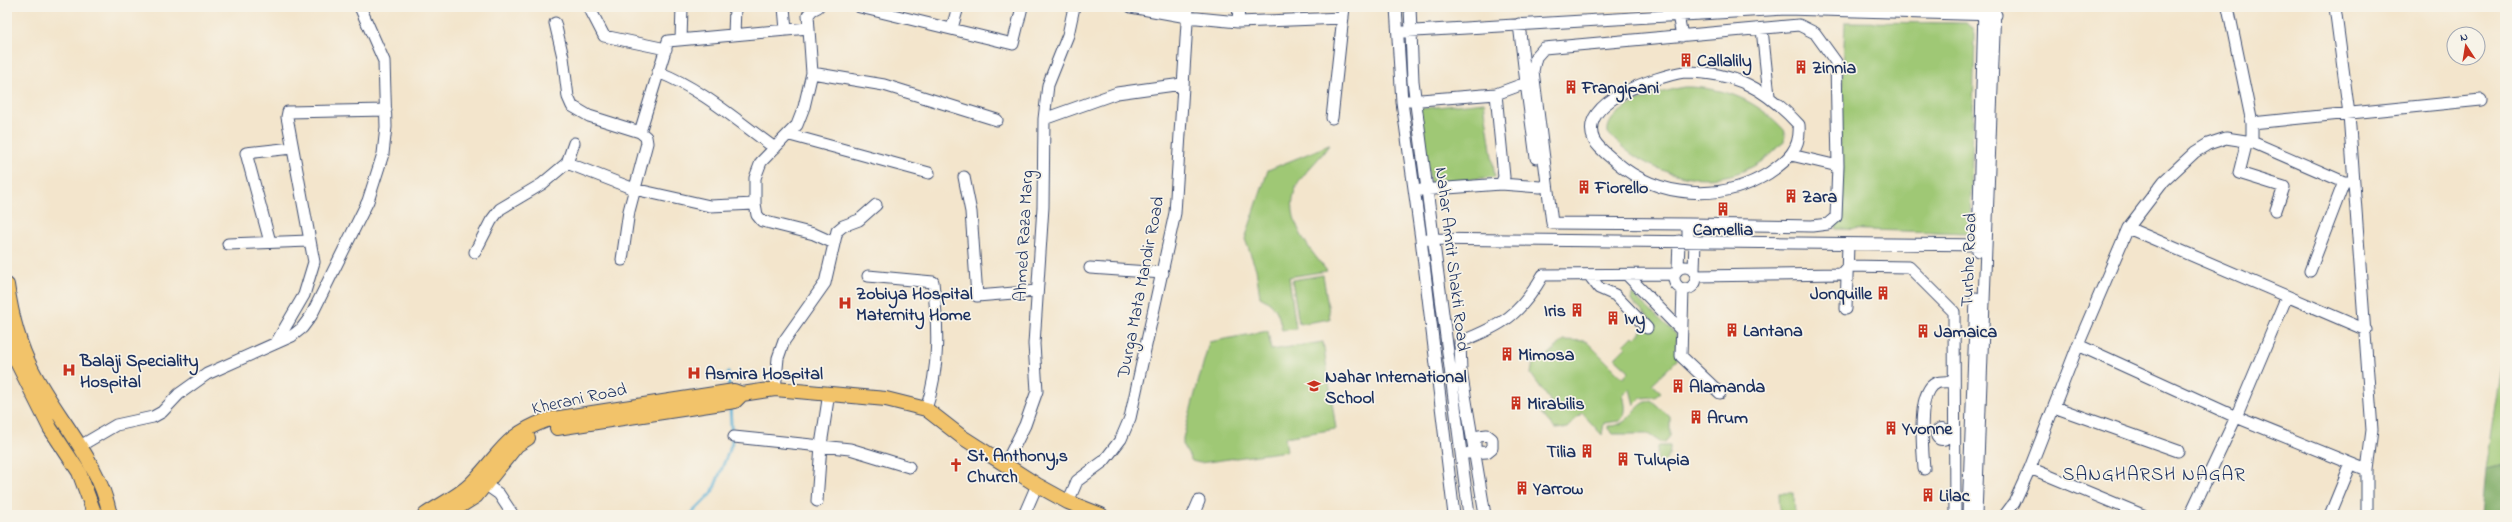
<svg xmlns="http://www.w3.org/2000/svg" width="2512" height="522" font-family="'Indie Flower',sans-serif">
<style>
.green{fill:#9fc874;stroke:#5d7c69}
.forest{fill:#7fac66;stroke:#4d6e62}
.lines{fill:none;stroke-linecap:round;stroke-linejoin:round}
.stream{stroke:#5ab0d6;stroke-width:3}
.minor-casing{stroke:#3b4a6e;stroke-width:13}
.major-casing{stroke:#3b4a6e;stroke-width:16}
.minor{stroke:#fff;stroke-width:11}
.major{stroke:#f2c36a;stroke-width:14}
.labels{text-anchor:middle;stroke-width:3.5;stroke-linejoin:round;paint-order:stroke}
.poi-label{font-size:18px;font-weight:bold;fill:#1b2f5e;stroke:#f7f3e8;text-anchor:start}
.street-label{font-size:18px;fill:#1b2f5e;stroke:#f7f3e8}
.neighbourhood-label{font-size:19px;letter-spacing:1px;fill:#1b2f5e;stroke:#f7f3e8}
</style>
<rect width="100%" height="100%" fill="#f7f3e8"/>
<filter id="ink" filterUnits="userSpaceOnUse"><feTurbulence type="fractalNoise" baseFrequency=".025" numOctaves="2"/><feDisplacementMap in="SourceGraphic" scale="8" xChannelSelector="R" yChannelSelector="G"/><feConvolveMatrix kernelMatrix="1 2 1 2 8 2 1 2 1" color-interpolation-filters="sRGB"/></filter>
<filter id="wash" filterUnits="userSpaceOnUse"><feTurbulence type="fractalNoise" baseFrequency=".012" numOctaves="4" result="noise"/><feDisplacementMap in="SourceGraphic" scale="16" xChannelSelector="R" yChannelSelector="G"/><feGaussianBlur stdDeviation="0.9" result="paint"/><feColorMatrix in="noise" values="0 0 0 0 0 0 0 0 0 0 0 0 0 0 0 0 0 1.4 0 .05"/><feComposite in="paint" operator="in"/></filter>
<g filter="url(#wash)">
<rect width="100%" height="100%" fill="#f3e5cc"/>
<!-- green -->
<path class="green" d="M1567,7H1639L1566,10Z
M1845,22L1966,23L1973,28L1975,34L1970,233L1836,229Z
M1685,87C1726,87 1758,101 1785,131L1784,141C1737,198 1653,184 1608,133C1604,107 1666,90 1685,87Z
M1484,102L1495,177L1430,183L1418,109Z
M1329,145C1321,158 1309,167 1300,180C1279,213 1307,246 1327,271L1289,277L1296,329L1282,330C1278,312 1277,306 1260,297L1256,269L1245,239L1268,170Z
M1323,275L1330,319L1299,324L1292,280Z
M1632,294L1676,334L1677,360L1652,384L1661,392L1655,397L1641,398L1634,405L1630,389L1623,394C1625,405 1628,412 1620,421L1604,423L1602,435L1582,413L1567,428L1555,429L1539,411L1551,402L1531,374L1533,362L1546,357L1564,340L1586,341L1623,378L1629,371L1615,358L1626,347L1624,345L1633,336L1635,338L1652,320L1631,301Z
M1268,331L1271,350L1323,342L1336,429L1285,437L1287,451L1200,463L1192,461L1183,446V438L1209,342Z
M2505,341V465L2485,469Z
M1651,400L1670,417V436L1665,442H1660L1648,434H1613L1608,429V426C1632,426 1632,405 1651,400Z
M1659,446H1670C1670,457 1667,460 1658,467L1657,448Z
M1779,493H1794L1795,515H1780Z"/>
<!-- forest -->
<path class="forest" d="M2505,465V515H2481L2485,469Z"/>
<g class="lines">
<!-- stream -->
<path class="stream" d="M728,372L729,388
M690,515L712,493L732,443L730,406"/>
</g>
</g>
<g filter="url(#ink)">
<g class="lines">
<!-- minor casing -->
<g class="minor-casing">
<path id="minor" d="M589,7L604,36L666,49
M784,7L786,30
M818,7L812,10L808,15L812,73L804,107L797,125L761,162L755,178V204L757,215L762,221L814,234L834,243
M860,7L1013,44L1022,7
M1131,7L1187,17L1238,22L1343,18
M1396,7L1402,102L1421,239L1454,515
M1410,7L1413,81L1469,515
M2228,7L2252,123V142
M2335,7L2349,114L2372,430L2367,470V515
M1678,15L1682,36
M1238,22L1239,7
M555,23L563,57L568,97L572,106L589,116L640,132
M952,28L958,7
M1762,29L1769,96
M1398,32L1786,9L1996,15
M734,35L735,7
M681,40L682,7
M658,72C702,89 737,121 775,148
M1684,72C1735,72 1765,88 1799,125C1801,149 1788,160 1769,173C1721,203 1658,198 1616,162C1609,156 1598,148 1594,140C1576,101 1659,76 1684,72Z
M812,73L884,85L997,120
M1526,83L1536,158
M1496,94L1504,177L1501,184
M1408,101L1496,94L1526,83L1519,24
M1332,118L1344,7
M1044,119L1117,93L1182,84
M2252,123L2481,100
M790,135L929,173
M2247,141L2239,173L2284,187L2276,210
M1791,155L1838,166
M567,163L634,189L710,206L755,204
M964,177L971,212L977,296L1037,291
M1421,190L1501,184L1540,187
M2128,228L2366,330
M1421,239L1986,245
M1688,241V224L1812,226L1828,224L1836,217L1838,166L1836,62L1815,33L1799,25L1544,48L1536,57L1533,71L1552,223L1688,224
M270,242L246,153L292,148
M228,244L309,241
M1978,251L1984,7
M475,252L491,221L500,209L542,184L567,163L574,143
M622,260L629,211L647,143L646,137L640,132L668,41L808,28
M1674 278a11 11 0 1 1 22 0a11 11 0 1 1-22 0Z
M1090,268L1163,273
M1678,268L1679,241
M1694,270L1695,241
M2310,271L2344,182
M1589,275L1599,288L1615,295L1647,328
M1627,275L1680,329
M868,276L933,282C938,325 940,368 926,409
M1696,276L1841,274L1848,266L1909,267L1954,312L1955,515
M1683,289L1681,356L1720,393
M1846,309L1848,244
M276,343L304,295L314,262L287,117L288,112L386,110
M2078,345L2236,417L2367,470
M775,389L778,358L784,341L825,283L837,231L843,226L859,220L876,205
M2054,407L2178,451
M1936.5 434a5.5 5.5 0 1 1 11 0a5.5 5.5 0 1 1-11 0Z
M734,437L850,449L909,467
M80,446L116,425L153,417L162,412L179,394L207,374L292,336L302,328L311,316L368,201L383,154L386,127L384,61L360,7
M1469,453L1487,452L1492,448V439L1487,435L1479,436L1475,440V448
M1005,465L1025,425L1037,391L1034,344L1043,207L1044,119L1048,85L1068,35L1074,7
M2030,468L2143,515
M1924,469C1923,451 1916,391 1936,383C1941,381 1949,382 1954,382
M479,480L499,494L513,515
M817,501L821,445L829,393
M1068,502L1077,481L1104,461L1121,439L1130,418L1175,213L1188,7
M1024,515L1037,485
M1193,515L1199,501
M1485,515L1461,371L1460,342C1503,325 1520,315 1543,275L1674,274
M1968,515L1976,298
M1976,515L1995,7
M2005,515L2014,503L2030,468L2078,345L2128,228L2164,181L2195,152L2208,144L2226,138L2252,142L2344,182H2353
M2190,515L2236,417L2287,296
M2330,515L2351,464"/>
</g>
<!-- major casing -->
<g class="major-casing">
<path id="major" d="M7,285C11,313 19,345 32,370C57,419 99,460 110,515
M7,342L50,428L79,472L95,515
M557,428L735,401L742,394
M425,515C439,505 458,497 471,484C501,454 503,436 547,420L734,391L742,394L775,389L886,399L926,409L962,437L1037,485L1068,502L1101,515
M446,515L476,496L517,445L528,438"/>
</g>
<!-- minor -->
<use href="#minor" class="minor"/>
<!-- major -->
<use href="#major" class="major"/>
</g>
</g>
<!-- icons -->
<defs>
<g id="building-bare" transform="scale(1.08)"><path d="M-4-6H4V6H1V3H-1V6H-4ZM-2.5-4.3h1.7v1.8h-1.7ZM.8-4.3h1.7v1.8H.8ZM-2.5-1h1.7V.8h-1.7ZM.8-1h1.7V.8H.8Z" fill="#c8321e" stroke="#f7f3e8" stroke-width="2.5" paint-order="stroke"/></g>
<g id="hospital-bare" transform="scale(1.08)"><path d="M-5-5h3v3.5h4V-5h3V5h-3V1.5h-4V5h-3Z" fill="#c8321e" stroke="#f7f3e8" stroke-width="2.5" paint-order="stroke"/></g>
<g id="school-bare" transform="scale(1.08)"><path d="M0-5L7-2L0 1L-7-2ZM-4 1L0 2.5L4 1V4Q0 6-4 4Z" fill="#c8321e" stroke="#f7f3e8" stroke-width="2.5" paint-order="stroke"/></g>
<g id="church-bare" transform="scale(1.08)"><path d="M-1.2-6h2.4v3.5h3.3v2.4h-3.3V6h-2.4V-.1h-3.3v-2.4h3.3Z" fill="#c8321e" stroke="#f7f3e8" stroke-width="2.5" paint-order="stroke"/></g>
</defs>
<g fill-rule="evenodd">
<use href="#building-bare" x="1686" y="60"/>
<use href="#building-bare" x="1801" y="67"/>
<use href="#building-bare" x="1571" y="87"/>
<use href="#building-bare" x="1584" y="187"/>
<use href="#building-bare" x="1791" y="196"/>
<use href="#building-bare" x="1723" y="209"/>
<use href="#building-bare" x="1883" y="293"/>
<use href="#hospital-bare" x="845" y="303"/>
<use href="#building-bare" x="1577" y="310"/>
<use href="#building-bare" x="1613" y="318"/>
<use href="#building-bare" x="1732" y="330"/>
<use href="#building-bare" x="1923" y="331"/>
<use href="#building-bare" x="1507" y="354"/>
<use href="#hospital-bare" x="69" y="370"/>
<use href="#hospital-bare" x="694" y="373"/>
<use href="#school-bare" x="1314" y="386"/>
<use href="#building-bare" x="1678" y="386"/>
<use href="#building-bare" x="1516" y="403"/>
<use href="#building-bare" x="1696" y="417"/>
<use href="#building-bare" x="1891" y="428"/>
<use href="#building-bare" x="1587" y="451"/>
<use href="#building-bare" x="1623" y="459"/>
<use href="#church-bare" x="956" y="465"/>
<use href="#building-bare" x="1522" y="488"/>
<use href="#building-bare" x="1928" y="495"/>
</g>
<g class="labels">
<!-- poi labels -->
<g class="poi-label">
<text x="1697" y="66">Callalily</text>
<text x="1812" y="73">Zinnia</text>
<text x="1582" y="93">Frangipani</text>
<text x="1595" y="193">Fiorello</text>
<text x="1802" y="202">Zara</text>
<text x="1723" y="235" text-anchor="middle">Camellia</text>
<text x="856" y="299">Zobiya Hospital<tspan x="856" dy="21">Maternity Home</tspan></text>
<text x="1872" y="299" text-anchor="end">Jonquille</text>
<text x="1566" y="316" text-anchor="end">Iris</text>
<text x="1624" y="324">Ivy</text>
<text x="1743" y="336">Lantana</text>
<text x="1934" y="337">Jamaica</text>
<text x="1518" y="360">Mimosa</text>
<text x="80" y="366">Balaji Speciality<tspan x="80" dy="21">Hospital</tspan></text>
<text x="705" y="379">Asmira Hospital</text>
<text x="1325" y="382">Nahar International<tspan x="1325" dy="21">School</tspan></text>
<text x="1689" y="392">Alamanda</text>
<text x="1527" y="409">Mirabilis</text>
<text x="1707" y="423">Arum</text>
<text x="1902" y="434">Yvonne</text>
<text x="1576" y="457" text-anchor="end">Tilia</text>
<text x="967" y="461">St. Anthony,s<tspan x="967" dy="21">Church</tspan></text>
<text x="1634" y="465">Tulupia</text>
<text x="1533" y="494">Yarrow</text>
<text x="1939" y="501">Lilac</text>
</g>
<!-- street labels -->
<g class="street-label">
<text transform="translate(1023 236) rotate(-87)" y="6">Ahmed Raza Marg</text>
<text transform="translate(1453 259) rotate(83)" y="6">Nahar Amrit Shakti Road</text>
<text transform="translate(1968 260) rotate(-88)" y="6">Turbhe Road</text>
<text transform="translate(1140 287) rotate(-79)" y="6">Durga Mata Mandir Road</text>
<text transform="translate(579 398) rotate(-12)" y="6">Kherani Road</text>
</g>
<!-- neighbourhood labels -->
<g class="neighbourhood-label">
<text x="2154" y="480">SANGHARSH NAGAR</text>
</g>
</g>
<!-- margin -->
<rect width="2512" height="522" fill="none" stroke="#f7f3e8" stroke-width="24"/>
<!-- north arrow -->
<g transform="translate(2466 46) rotate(348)"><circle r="19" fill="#f7f3e8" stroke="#9fa5b1"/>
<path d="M0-3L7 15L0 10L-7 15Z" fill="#c8321e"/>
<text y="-6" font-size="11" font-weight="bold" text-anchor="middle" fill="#1b2f5e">N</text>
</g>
</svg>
